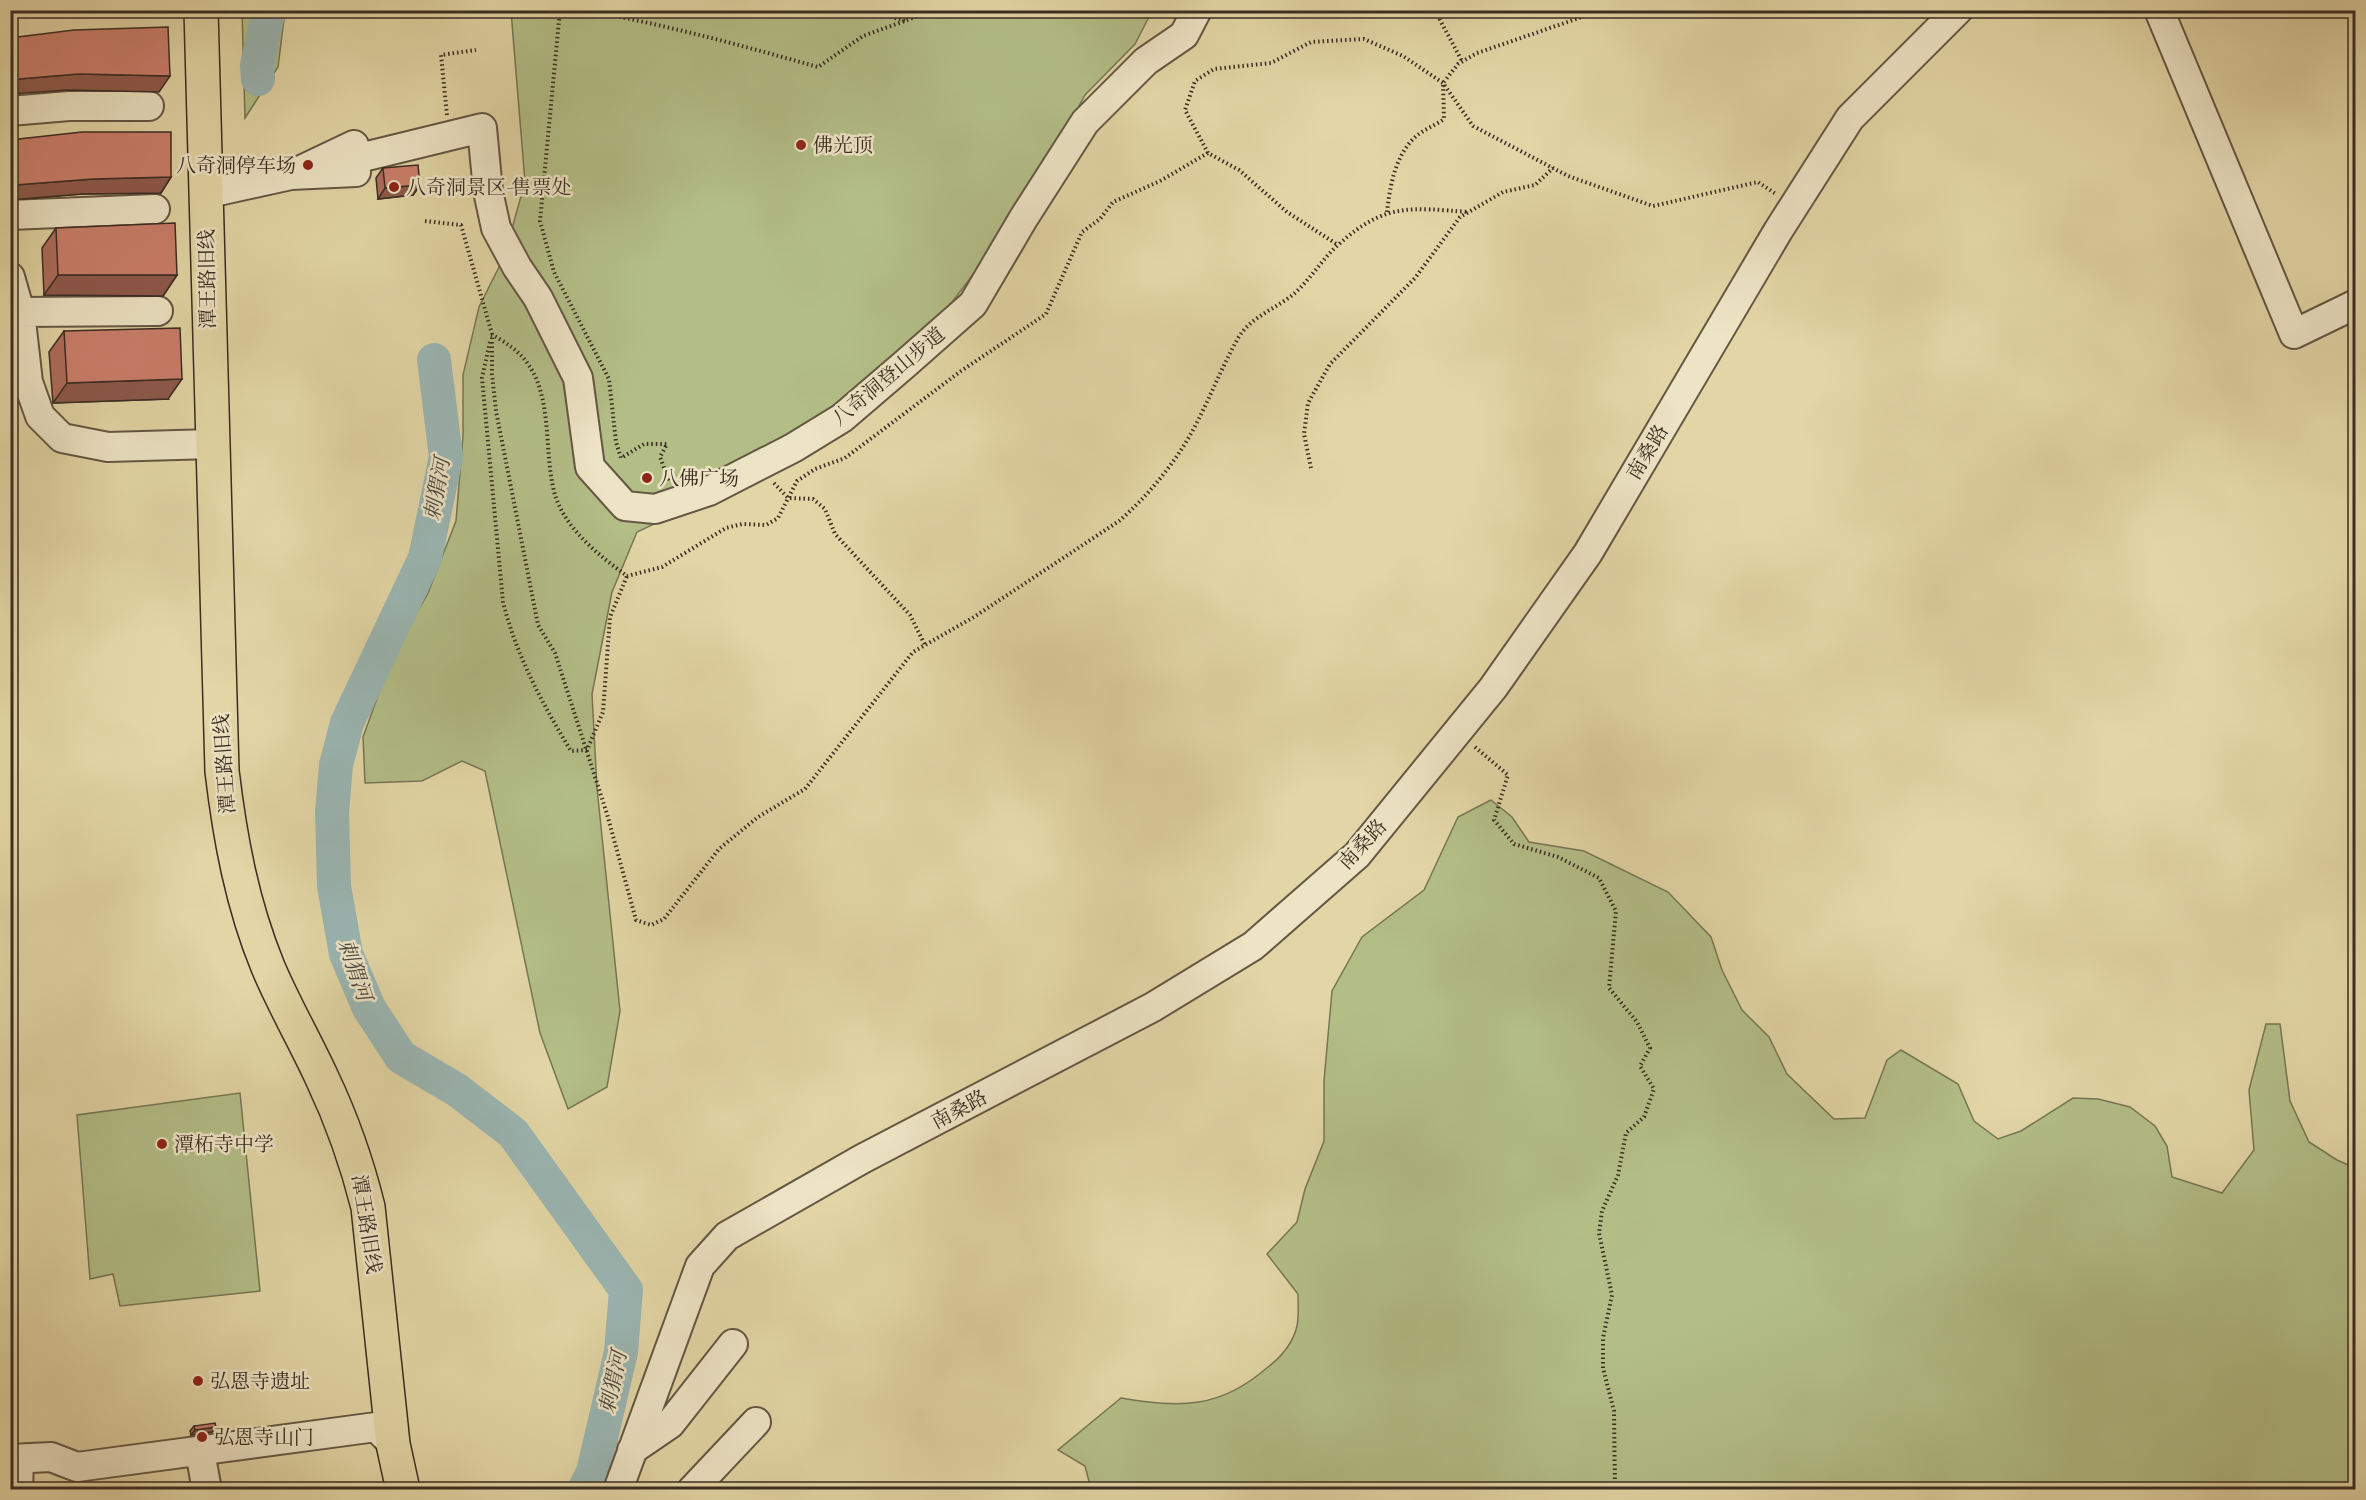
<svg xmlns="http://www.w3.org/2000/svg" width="2366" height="1500" font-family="'IM FELL French Canon','Noto Serif SC',serif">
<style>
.green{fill:#b3be87;stroke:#767655;stroke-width:1.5}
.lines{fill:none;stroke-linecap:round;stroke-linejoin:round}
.river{stroke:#9ab6b3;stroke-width:34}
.minor-casing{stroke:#645744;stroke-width:32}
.major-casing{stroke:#3a2d23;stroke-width:36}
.path{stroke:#3a2d23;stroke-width:4;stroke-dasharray:1.5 3;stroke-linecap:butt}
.minor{stroke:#ede4c5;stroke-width:28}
.major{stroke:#e3d6a6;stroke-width:33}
.wall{fill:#af6d5d;stroke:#3a2d23;stroke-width:1.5}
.shaded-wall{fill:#8e594c;stroke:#3a2d23;stroke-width:1.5}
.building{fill:#cb7f6c;stroke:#3a2d23;stroke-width:1.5}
.poi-dot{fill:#8f2418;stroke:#ede4c5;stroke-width:2}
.labels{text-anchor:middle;stroke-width:5;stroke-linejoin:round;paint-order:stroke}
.poi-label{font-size:20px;fill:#3a2d23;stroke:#ede4c5;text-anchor:start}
.street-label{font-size:20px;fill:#3a2d23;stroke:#ede4c5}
.water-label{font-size:21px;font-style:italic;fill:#4d4840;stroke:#ede4c5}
</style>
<rect width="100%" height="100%" fill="#e3d6a6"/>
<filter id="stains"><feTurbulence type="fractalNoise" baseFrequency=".00333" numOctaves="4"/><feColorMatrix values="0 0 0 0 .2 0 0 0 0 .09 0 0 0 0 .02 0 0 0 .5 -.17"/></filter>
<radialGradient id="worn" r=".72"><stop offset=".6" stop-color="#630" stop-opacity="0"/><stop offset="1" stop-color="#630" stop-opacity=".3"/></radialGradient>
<!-- green -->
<path class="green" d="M242,11H285L278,67L245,118Z
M511,11H1152L1135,44L1085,95L1038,182L997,243L940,318L863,388L709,498L637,532L612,592L592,694L597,788L620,1011L607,1087L568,1109L540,1033L485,771L462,761L422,781L365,783L363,737L392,657L428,593L456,521L463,436V375L479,307L504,257L525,182Z
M1491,800L1512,817L1529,842L1584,851L1668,892L1711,937L1722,970L1742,1010L1769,1037L1787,1074L1834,1119L1865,1118L1887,1060L1901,1050L1958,1084L1974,1121L1998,1139L2021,1131L2073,1098L2098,1099L2130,1107L2155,1126L2167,1146L2172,1177L2222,1193L2254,1150L2249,1090L2266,1024H2280L2290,1101L2309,1142L2337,1160L2355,1168V1489H1091L1085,1466L1058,1450L1121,1398C1181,1408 1220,1409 1268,1367C1281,1357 1293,1343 1297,1326C1299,1316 1298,1304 1298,1294L1267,1254L1297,1222L1305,1189L1324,1141V1081L1332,991L1362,937L1424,890L1458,817Z
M240,1093L260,1291L120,1306L113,1274L90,1279L77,1115Z"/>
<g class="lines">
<!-- river -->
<path class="river" d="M258,79L257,65L269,10
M434,360L446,457L425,558L347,723L336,765L332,812L334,886L346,954L369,1008L401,1057L457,1090L513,1133L626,1290L621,1352L593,1472L584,1490"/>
<!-- minor casing -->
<g class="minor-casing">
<path id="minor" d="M2159,10L2294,334L2356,304
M10,111L69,106H149
M355,159L482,128L488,191L496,228L517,267L538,298L578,378L590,467L625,506L655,509L709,491L793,448L842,418L905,364L973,304L1023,219L1085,122L1146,61L1184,35L1197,10
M205,194L291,175L356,172L354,145L291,175
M10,215L155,209
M10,277L20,312L28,382L40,416L62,438L108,447L212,444
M20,312L158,311
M632,1450L670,1424L733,1344
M200,1452L207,1490
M10,1459L51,1457L77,1467L376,1427L393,1444
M18,1490L19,1459
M618,1490L700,1266L727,1236L862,1159L1153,1007L1253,946L1357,855L1493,688L1588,553L1778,231L1850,118L1958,10
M692,1490L756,1422"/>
</g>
<!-- major casing -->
<g class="major-casing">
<path id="major" d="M201,10L222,771C230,838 242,904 268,967C284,1005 305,1041 322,1078C342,1120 357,1163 368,1207L393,1444L403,1490"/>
</g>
<!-- path -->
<path class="path" d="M503,10H520
M560,10L540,221L554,272L609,379L616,442L621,458L644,444H667L660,457L669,481
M584,10C663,24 740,45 818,67L863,36L935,10
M869,10L905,21
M1438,10L1440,20L1462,61
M447,115L441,55L476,50
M1208,153L1185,110L1195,81L1214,69L1271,63L1311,42L1364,39L1403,56L1443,83L1473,126L1568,176L1653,206L1758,182L1776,194
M1387,212C1390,185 1396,151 1419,134C1427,128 1436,125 1444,119L1443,83L1458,64L1477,53L1582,17
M425,221L461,225L492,334V374L496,411L538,625L555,653L607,814L636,920L651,925L664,919L719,849L758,817L805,789L913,652L974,617L1119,521C1147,497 1175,463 1193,430C1209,400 1221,369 1237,340C1250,316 1277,309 1296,292C1312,277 1323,258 1339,244C1386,202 1411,208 1469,212
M491,335C496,336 504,342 510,346C558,380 541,446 555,495C566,530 600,556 627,576L662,567L726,528L742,524L766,525L778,518L797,481L815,469L845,458L961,371L1046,314L1082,232L1100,219L1113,202L1160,181L1208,153L1239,170L1287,212L1338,245
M490,342L482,378L503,602C516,655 543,705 571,751L587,750L603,712L610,617L627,576
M1311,468L1304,434L1308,403L1330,364L1415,278L1460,217L1503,192L1535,185L1553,168
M774,483L788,498L813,499L825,509L835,534L910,615L925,645
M1475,747L1508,775L1494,820L1514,844L1558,857L1599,878L1616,911L1609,988L1637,1022L1650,1048L1640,1066L1654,1089L1644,1117L1626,1133L1618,1175L1602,1211L1599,1233L1612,1295L1603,1338V1368L1614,1411L1615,1490"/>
<!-- minor -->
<use href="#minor" class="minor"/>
<!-- major -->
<use href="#major" class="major"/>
</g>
<!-- wall -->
<path class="wall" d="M10,140L171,177L161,193L82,194L10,200Z
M383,168L420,185L413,195L378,199L376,178Z
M56,228L177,275L163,296L44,295L42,248Z
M64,331L168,399L53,403L49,352Z
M194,1426L216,1427L212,1432L191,1435L190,1431Z"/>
<!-- shaded-wall -->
<path class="shaded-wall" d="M78,74L170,76L159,92L68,90L10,94V84L19,79Z
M171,177L161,193L82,194L10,200V191L15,185L93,179Z
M420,185L413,195L378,199L385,188Z
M58,275H177L163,296L44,295Z
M182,379L168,399L53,403L67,383Z
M216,1427L212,1432L191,1435L195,1430Z"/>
<!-- building -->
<path class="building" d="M168,27L170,76L78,74L19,79L10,84V38L74,30Z
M82,132H171V177L93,179L15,185L10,140Z
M418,165L420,185L385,188L383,168Z
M175,223L177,275H58L56,228Z
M180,328L182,379L67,383L64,331Z
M215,1423L216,1427L195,1430L194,1426Z"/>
<!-- markers -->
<g class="poi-dot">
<circle cx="801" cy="145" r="6"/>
<circle cx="308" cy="165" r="6"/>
<circle cx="394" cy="187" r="6"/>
<circle cx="647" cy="478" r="6"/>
<circle cx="162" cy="1144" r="6"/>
<circle cx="198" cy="1381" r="6"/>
<circle cx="202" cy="1437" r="6"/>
</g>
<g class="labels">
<!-- poi labels -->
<g class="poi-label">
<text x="813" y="152">佛光顶</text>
<text x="296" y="172" text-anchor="end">八奇洞停车场</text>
<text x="406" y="194">八奇洞景区-售票处</text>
<text x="659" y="485">八佛广场</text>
<text x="174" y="1151">潭柘寺中学</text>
<text x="210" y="1388">弘恩寺遗址</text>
<text x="214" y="1444">弘恩寺山门</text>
</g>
<!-- street labels -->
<g class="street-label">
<text transform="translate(207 279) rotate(-91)" y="7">潭王路旧线</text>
<text transform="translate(888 376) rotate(-40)" y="7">八奇洞登山步道</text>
<text transform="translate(1647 452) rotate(-59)" y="7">南桑路</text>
<text transform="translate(224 764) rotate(-94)" y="7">潭王路旧线</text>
<text transform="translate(1362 844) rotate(-47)" y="7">南桑路</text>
<text transform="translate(959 1109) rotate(-28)" y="7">南桑路</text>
<text transform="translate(367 1224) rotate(81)" y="7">潭王路旧线</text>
</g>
<!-- water labels -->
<g class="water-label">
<text transform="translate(437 489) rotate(-80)" y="7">刺猬河</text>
<text transform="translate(355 970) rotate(71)" y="7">刺猬河</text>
<text transform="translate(613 1382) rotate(-78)" y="7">刺猬河</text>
</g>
</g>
<!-- margin -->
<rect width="2366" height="1500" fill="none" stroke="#e3d6a6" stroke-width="36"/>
<rect x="12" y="12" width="2342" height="1476" fill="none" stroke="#3a2d23" stroke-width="3"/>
<rect x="18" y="18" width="2330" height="1464" fill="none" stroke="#3a2d23" stroke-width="1.5"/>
<rect width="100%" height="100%" filter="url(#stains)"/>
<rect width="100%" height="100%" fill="url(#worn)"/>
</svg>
